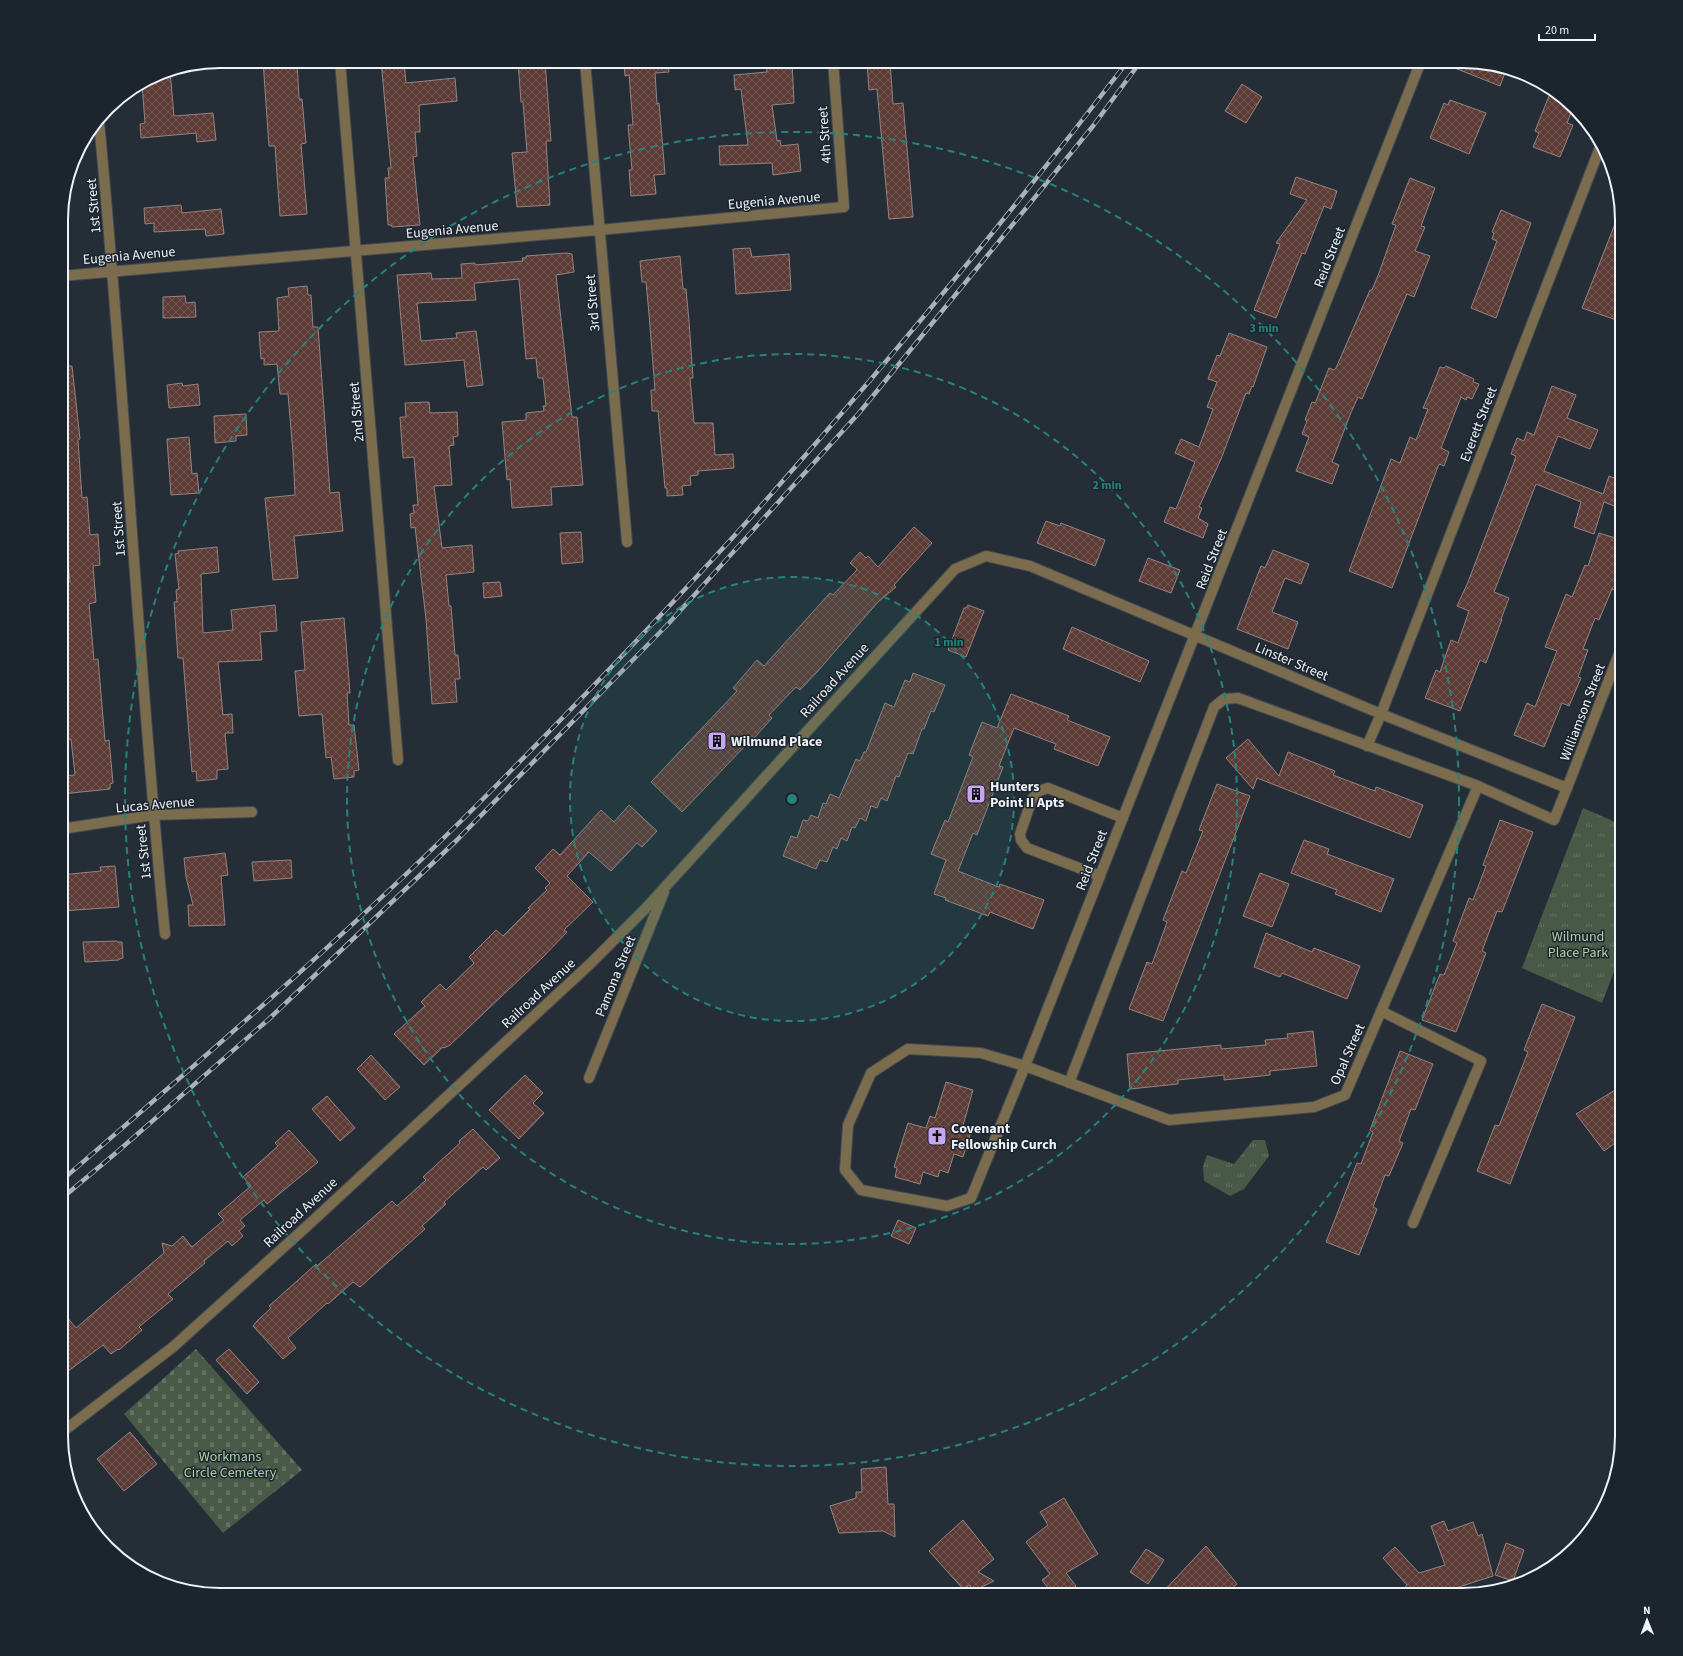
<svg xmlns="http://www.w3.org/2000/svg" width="1683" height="1656" font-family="'Source Sans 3',sans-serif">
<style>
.grass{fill:url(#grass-tufts)}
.cemetery{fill:url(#cemetery-stones)}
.building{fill:url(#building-cross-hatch);stroke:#948481}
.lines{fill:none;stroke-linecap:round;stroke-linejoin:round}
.lane-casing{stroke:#414a52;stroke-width:12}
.street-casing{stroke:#414a52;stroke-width:12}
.lane{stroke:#7a6c4d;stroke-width:10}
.street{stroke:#7a6c4d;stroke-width:10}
.rail-casing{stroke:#aab1b8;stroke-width:4.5}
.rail{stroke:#1c242d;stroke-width:3;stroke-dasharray:9;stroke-linecap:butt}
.ring{fill:none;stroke:#25837c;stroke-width:2;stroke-dasharray:7 5}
.labels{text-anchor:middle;stroke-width:3;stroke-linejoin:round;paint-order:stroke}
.street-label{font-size:14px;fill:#eef4fa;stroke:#1c242d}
.poi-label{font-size:14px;font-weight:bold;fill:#eef4fa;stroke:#1c242d;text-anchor:start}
.park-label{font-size:14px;fill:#aad4a5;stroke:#1c242d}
.rim{fill:none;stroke:#eef4fa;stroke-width:2}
.centre{fill:#25837c;stroke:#1c242d;stroke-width:2}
.ring-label{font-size:12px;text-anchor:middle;font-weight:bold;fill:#25837c;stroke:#1c242d;stroke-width:3;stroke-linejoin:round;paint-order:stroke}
</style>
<defs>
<pattern id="grass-tufts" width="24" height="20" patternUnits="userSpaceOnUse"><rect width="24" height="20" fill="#485947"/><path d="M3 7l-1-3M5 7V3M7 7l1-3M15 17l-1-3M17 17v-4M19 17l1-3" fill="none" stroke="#637162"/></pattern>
<pattern id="cemetery-stones" width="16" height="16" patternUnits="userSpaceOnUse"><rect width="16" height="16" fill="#485947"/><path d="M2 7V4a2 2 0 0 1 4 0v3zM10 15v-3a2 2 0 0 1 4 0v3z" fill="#637162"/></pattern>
<pattern id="building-cross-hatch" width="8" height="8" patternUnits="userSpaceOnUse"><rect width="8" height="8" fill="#5c3b36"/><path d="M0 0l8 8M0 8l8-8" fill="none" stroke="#745854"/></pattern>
</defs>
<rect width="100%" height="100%" fill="#252e37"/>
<!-- grass -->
<path class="grass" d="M1583,808L1622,825V951L1602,1003L1522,968Z
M1253,1140H1265L1269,1156L1244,1189L1230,1196L1204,1181L1203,1166L1207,1155L1234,1164Z"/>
<!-- cemetery -->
<path class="cemetery" d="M196,1349L302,1470L223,1533L124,1414Z"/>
<!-- building -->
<path class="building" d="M263,61H297L299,99H302L306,143L301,144L307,214L280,216L275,146H269Z
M381,61H404L406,83L455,78L457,101L419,105L420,132H415L417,156L413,157L420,225L392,227L391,225H388L385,178H389L388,168H391Z
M518,61H545L551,141H546L550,205L517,207L512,153L527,152L523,102H521Z
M624,61H668L669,72L655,73L657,104L659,103L665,174L654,175L656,194L631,196L629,170H632L628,125H633L629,75L625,76Z
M766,61H792L794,103L772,105L777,141L780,140L781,146L798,144L801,171L773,175L772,163L720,165L719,146L748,145L741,89L735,90L734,75L767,72Z
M867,61H890L893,104L903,103L913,217L889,219L877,89L869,90Z
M1443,61H1473L1506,70L1500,86L1442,63Z
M170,71L174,116L213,113L216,140L197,142L196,133L141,138L140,124L145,123L142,84L159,73Z
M1242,84L1262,97L1246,123L1225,111Z
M1551,91L1573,108L1567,123L1573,125L1560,157L1533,147L1539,133L1535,131Z
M1450,100L1486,113L1469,154L1430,138L1444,103L1448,105Z
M1296,177L1337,191L1331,209L1324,206L1305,254L1302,253L1276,318L1254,310L1280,244L1276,243L1307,200L1290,194Z
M1410,178L1435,188L1421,226L1425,227L1415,251L1430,256L1414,297L1407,294L1362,399L1358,397L1350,415L1332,462L1339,465L1332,484L1296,471L1309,437L1302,434L1307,421L1305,420L1312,402L1315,403L1316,401L1329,368L1334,370L1336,368L1370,290H1372L1379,273L1396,225L1392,224Z
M181,205L182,213L221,209L224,234L206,236L205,229L154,232V223L145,224L144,208Z
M1501,210L1531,223L1496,318L1471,308L1497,241L1492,239L1494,233L1492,232Z
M1620,211L1622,220V322L1582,308Z
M750,248L752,257L789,254L791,290L736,294L733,249Z
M566,253L572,254L574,272L556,275L572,417H577L583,485L551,487L552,505L512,508L510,479L507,480L502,422L526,420V413L544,411L543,406H546L543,378H538L536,358L526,359L519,279L476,283L474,284L476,300L417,303L421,341L457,338L456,333L476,331L483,385L467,387L464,360L405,365L397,275L431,273L432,279L462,278L461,264L475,263V265L523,261L522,258H526V256Z
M680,256L683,289H686L689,321L693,378H690L694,423H713L715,455L733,454L734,468L698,471V475L690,476L691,485L682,486L683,495L667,496V488H665L658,411H652L651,390H655L649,314L646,282H642L640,261Z
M307,286L308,295H311L313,327H318L330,493L339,492L343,531L294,536L298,578L273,580L265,498L295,495L293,453L288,394H280L277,364L264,365V358L261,359L259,332L279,331L277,298L289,296L288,288Z
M185,296L186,303L195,302L196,317L163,318V297Z
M1229,333L1267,347L1253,387L1252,386L1249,394L1246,393L1221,459L1199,507L1202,508L1198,518L1208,524L1203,538L1164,522L1170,507L1176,509L1195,462L1175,453L1181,439L1199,447L1213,409L1207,407L1217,382L1208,379L1217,355L1220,356Z
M61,366H72L80,439L78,440L82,498L87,497L90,535L98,534L100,565L93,566L96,602L89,604L94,660L98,659L105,741L109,740L113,783L110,784V789L62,794L61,776L75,775L71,739L61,740V583L70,582L64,522H61Z
M1446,366L1474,379L1473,382L1479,384L1472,399L1467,397L1466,400L1461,397L1441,448L1449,452L1444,466L1439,464L1392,588L1349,571L1391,459L1400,463L1410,437L1416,440L1428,409L1423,408L1430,392L1440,367L1444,368Z
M182,383L183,386L198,384L200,405L169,408L167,385Z
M1552,386L1576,395L1567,418L1598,430L1590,449L1558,436L1544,471L1603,494L1609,476L1622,481V509L1604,502L1594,534L1574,527L1581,502L1536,484L1494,592L1509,598L1501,619H1502L1486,663L1480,660L1460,711L1425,698L1436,670L1440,672L1451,640L1458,643L1469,611L1457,606L1468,582L1513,465L1516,456L1511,454L1517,438L1524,441L1527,432L1534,435Z
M429,402L430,413L457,412L458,436L453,437L454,445L449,446L452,485L434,486L442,548L472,545L474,572L446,575L449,606H451L455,655H458L460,679H455L457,702L432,704L426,619L416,535L415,527L411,528L410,514L414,513L413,505H418L414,457L403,458L400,417H406L405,403Z
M246,414L247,435L236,436V441L215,443L214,416Z
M189,437L192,474L197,473L199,493L171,495L167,439Z
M1046,521L1060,526L1061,523L1105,540L1095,566L1037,543Z
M914,527L932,543L894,585L896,587L878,602L817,672L800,690L796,687L769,715L772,718L747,746L746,745L682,812L651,782L737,691L733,688L757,660L764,666L830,593L833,595L856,571L857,569L850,563L860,552L866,558L868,556L878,567Z
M581,532L583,562L562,564L560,533Z
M1599,533L1622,540V573L1615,590L1612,589L1599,620L1595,618L1583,649L1588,650L1578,677L1581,678L1569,706L1562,703L1544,747L1514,735L1527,703L1535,707L1557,651L1545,647L1566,594L1572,597L1585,565L1588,566Z
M217,547L219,572L201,574L203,633L233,630L231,610L275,605L277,631L260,632L262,660L218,662L223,715L232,714L233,733H225L228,769L217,770V779L197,781L196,771L192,772L183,658H178L174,602H177L176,590L179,589L175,554L179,553L178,551Z
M1273,550L1309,564L1301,584L1285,578L1272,612L1298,622L1288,649L1237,629L1261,566L1265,568Z
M1148,558L1180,570L1171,593L1139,581Z
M500,582L502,596L484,598L483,583Z
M968,605L984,611L966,657L948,650L964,608H966Z
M344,618L350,693H347L349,725H354L359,770L354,771V777L334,779L331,757L326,758L322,714L299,716L295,671L305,670L301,622Z
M1072,627L1149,661L1140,682L1063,649Z
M913,673L945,685L934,712L931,711L924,729H922L913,754L908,753L899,777L896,776L887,801L881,798L877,808L871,806L866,821L860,818L855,828L852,827L847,841L841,838L837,849L833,847L827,862L820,860L816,869L783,856L791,836L797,838L803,820L808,821L811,815L818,818L823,803L826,804L830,794L839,798L856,759L860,761L864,752H866L885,703L894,707L905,680L910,682Z
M1011,694L1069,716L1067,720L1110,737L1098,766L1054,749L1056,744L1014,728L999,766L1003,767L977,835L973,833L958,871L999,887L1000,884L1044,900L1033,929L990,912L988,916L945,900L946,898L934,894L946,860L931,854L945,820L948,822L973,757L969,755L982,722L997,728Z
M1248,739L1279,776L1288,752L1335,771L1333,775L1375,791L1376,787L1423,805L1410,838L1257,778L1253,789L1226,758Z
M1217,784L1250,796L1163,1021L1129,1009L1147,962L1152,964L1167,922L1163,920L1182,871L1186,873L1203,831L1199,830Z
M629,805L657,831L642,847L637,843L611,871L589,852L567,876L593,902L564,930L567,932L542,958L450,1045L444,1048L443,1047L424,1065L394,1034L425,1006L421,1002L440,984L446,990L474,963L469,957L496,930L503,936L530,909L528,908L547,890L545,888L550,883L535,868L553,849L560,855L601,810L614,822Z
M1500,820L1533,832L1502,912L1497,911L1482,951L1486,953L1456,1032L1422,1020L1440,974L1444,975L1457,943L1453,941L1469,898L1473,900L1486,866L1483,865Z
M1304,840L1329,849L1327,854L1394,879L1381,912L1335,894L1337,890L1291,873Z
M225,853L228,875L221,876L225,925L189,926L188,905H193L186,877L184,858Z
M291,860L292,878L254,881L252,862Z
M115,866L119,907L61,911V875L101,871L100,867Z
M1260,873L1289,884L1272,927L1243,916Z
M1266,933L1312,952L1314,948L1360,966L1347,999L1282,973L1280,977L1254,967Z
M117,941V942H122L123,958L119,959V960L85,962L83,942Z
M1542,1004L1575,1017L1510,1184L1477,1171L1495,1125L1499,1126L1528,1052L1524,1050Z
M1313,1031L1317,1066L1270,1071V1075L1224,1080V1075L1178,1080V1084L1130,1089L1127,1054L1221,1045V1049L1266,1045L1265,1040L1288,1038L1287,1034Z
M1400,1051L1433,1064L1415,1110L1411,1109L1399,1141L1403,1143L1389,1176L1385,1175L1373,1207L1377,1209L1359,1255L1326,1242L1357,1163L1361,1164L1373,1132L1370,1130Z
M371,1055L400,1087L385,1100L357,1069Z
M525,1075L543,1093L533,1103L544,1113L519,1139L489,1110Z
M946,1082L973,1090L962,1129L971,1132L963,1157L954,1154L948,1173L940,1170L938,1177L923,1172L920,1184L895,1177L897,1168L894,1167L908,1123L926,1128L930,1116L935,1118Z
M1615,1090L1622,1102V1138L1604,1151L1576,1114Z
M327,1096L355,1128L340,1141L312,1109Z
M473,1129L500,1158L486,1170L483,1167L444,1202L446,1204L422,1226L425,1229L360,1287L353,1282L328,1304L327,1303L288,1338L296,1348L283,1359L253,1326L257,1321L271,1308L269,1306L316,1264L317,1266L392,1201L397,1206L426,1180L423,1177L460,1143L459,1141Z
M289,1130L318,1162L267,1204L264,1200L240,1220L245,1226L239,1231L243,1236L232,1246L228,1241L204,1261L205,1263L168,1294L173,1299L140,1326L139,1327L142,1330L119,1350L118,1349L111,1354L103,1345L67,1372L61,1365V1310L76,1328L164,1253L162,1243L172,1246L183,1236L192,1247L224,1220L218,1214L251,1186L243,1177L278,1146L275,1143Z
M898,1220L916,1228L909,1244L891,1236Z
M229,1349L259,1382L247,1394L216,1360Z
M130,1432L157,1464L124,1491L97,1459Z
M886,1467L888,1504H894L895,1537L883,1531L839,1533L830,1506L856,1498V1492H862L861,1469Z
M1064,1498L1098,1554L1066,1573L1076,1586L1064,1595H1053L1042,1580L1050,1574L1026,1542L1048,1525L1040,1512Z
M963,1520L994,1559L978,1572L994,1581L973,1591L970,1585L963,1589L929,1551Z
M1444,1521L1448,1531L1473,1522L1478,1536L1482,1534L1493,1576L1434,1595H1411L1405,1587L1407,1585L1383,1558L1395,1547L1419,1573L1445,1565L1431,1526Z
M1506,1543L1524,1550L1513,1581L1495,1575Z
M1206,1546L1237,1584L1224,1595H1160Z
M1146,1549L1164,1560L1148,1584L1130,1572Z"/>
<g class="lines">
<!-- lane casing -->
<g class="lane-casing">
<path id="lane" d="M1367,746L1381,714
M1100,876L1027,848L1021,840L1020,834L1032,799L1039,791L1048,788L1123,818
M1381,1011L1481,1061L1413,1223
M908,1049L981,1053L1025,1066L971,1198L947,1206L861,1190L845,1170L848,1125L871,1073Z
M1069,1083L1214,707L1224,699L1238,698L1478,786L1554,820L1567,788"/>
</g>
<!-- street casing -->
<g class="street-casing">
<path id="street" d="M340,61L398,760
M585,61L627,542
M1421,61L1025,1066L1169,1120L1314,1107L1345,1095L1478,786
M99,122C125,392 138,664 165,934
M61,276L599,230L844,207L833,61
M1381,714L1601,145
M61,829L153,815L252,812
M589,1078L664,892
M61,1433L173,1347L305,1228L590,964L645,909L955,569L986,556L1030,566L1381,714L1567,788L1622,646"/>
</g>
<!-- lane -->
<use href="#lane" class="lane"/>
<!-- street -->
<use href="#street" class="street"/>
<!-- rail casing -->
<g class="rail-casing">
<path id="rail" d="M61,1181C204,1057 349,934 482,800C568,713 653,625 735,535C872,382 1003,224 1128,61
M61,1199L117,1152L269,1019L457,840L669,623L859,413L1093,126L1141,61"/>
</g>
<!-- rail -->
<use href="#rail" class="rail"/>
</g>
<!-- distance rings -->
<circle cx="792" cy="799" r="222" fill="#25837c" fill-opacity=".12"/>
<g class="ring">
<circle cx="792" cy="799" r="222"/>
<circle cx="792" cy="799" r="445"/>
<circle cx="792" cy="799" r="667"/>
</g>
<!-- icons -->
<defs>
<g id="building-square" transform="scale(1)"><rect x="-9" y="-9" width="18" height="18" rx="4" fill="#c8a6ef" stroke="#1c242d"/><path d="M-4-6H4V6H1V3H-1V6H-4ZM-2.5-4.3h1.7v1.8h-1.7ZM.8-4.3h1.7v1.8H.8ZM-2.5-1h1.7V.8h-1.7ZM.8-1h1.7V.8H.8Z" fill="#111"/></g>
<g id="church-square" transform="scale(1)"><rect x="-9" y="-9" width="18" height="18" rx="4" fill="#c8a6ef" stroke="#1c242d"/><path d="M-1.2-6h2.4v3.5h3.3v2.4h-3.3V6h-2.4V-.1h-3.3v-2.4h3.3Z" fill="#111"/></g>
</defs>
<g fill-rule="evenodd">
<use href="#building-square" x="717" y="741"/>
<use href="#building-square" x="976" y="794"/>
<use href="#church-square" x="937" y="1136"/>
</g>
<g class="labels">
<!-- street labels -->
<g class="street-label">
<text transform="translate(824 135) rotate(-94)" y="5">4th Street</text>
<text transform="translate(774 200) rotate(-5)" y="5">Eugenia Avenue</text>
<text transform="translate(93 206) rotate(-95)" y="5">1st Street</text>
<text transform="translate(452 229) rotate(-5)" y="5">Eugenia Avenue</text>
<text transform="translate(129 255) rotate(-5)" y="5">Eugenia Avenue</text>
<text transform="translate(1329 257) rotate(-69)" y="5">Reid Street</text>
<text transform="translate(592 303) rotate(-95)" y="5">3rd Street</text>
<text transform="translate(356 412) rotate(-95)" y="5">2nd Street</text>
<text transform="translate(1478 424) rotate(-69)" y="5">Everett Street</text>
<text transform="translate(118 529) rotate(-94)" y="5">1st Street</text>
<text transform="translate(1211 559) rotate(-69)" y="5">Reid Street</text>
<text transform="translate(1292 661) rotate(23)" y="5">Linster Street</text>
<text transform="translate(834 680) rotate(-48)" y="5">Railroad Avenue</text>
<text transform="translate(1582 712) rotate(-69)" y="5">Williamson Street</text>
<text transform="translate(155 804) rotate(-5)" y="5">Lucas Avenue</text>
<text transform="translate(143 852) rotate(-96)" y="5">1st Street</text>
<text transform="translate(1091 860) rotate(-69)" y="5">Reid Street</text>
<text transform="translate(615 976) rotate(-68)" y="5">Pamona Street</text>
<text transform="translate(538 993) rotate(-43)" y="5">Railroad Avenue</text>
<text transform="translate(1347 1054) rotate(-66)" y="5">Opal Street</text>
<text transform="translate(300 1212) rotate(-43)" y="5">Railroad Avenue</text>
</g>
<!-- poi labels -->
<g class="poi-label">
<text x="731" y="746">Wilmund Place</text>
<text x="990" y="791">Hunters<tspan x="990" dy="16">Point II Apts</tspan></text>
<text x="951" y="1133">Covenant<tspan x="951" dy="16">Fellowship Curch</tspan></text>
</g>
<!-- park labels -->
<g class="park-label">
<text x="1578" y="941">Wilmund<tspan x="1578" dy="16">Place Park</tspan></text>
<text x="230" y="1461">Workmans<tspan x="230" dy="16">Circle Cemetery</tspan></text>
</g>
</g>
<!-- crop -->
<path d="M0 0H1683V1656H0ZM220 68H1463A152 152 0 0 1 1615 220V1436A152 152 0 0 1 1463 1588H220A152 152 0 0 1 68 1436V220A152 152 0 0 1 220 68Z" fill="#1c242d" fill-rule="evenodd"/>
<path class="rim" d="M220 68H1463A152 152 0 0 1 1615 220V1436A152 152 0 0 1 1463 1588H220A152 152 0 0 1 68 1436V220A152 152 0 0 1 220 68Z"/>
<circle cx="792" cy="799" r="6" class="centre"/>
<g class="ring-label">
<text x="1264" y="332">3 min</text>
<text x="1107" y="489">2 min</text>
<text x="949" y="646">1 min</text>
</g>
<!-- north arrow -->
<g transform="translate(1647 1620) rotate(359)" stroke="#1c242d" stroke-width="3" paint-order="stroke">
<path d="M0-3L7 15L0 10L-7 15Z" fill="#eef4fa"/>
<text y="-6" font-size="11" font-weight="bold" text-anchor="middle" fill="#eef4fa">N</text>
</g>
<!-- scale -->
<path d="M1539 34v6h56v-6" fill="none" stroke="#eef4fa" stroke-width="2"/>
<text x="1545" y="34" font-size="12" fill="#eef4fa" stroke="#1c242d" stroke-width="3" paint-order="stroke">20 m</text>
</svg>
